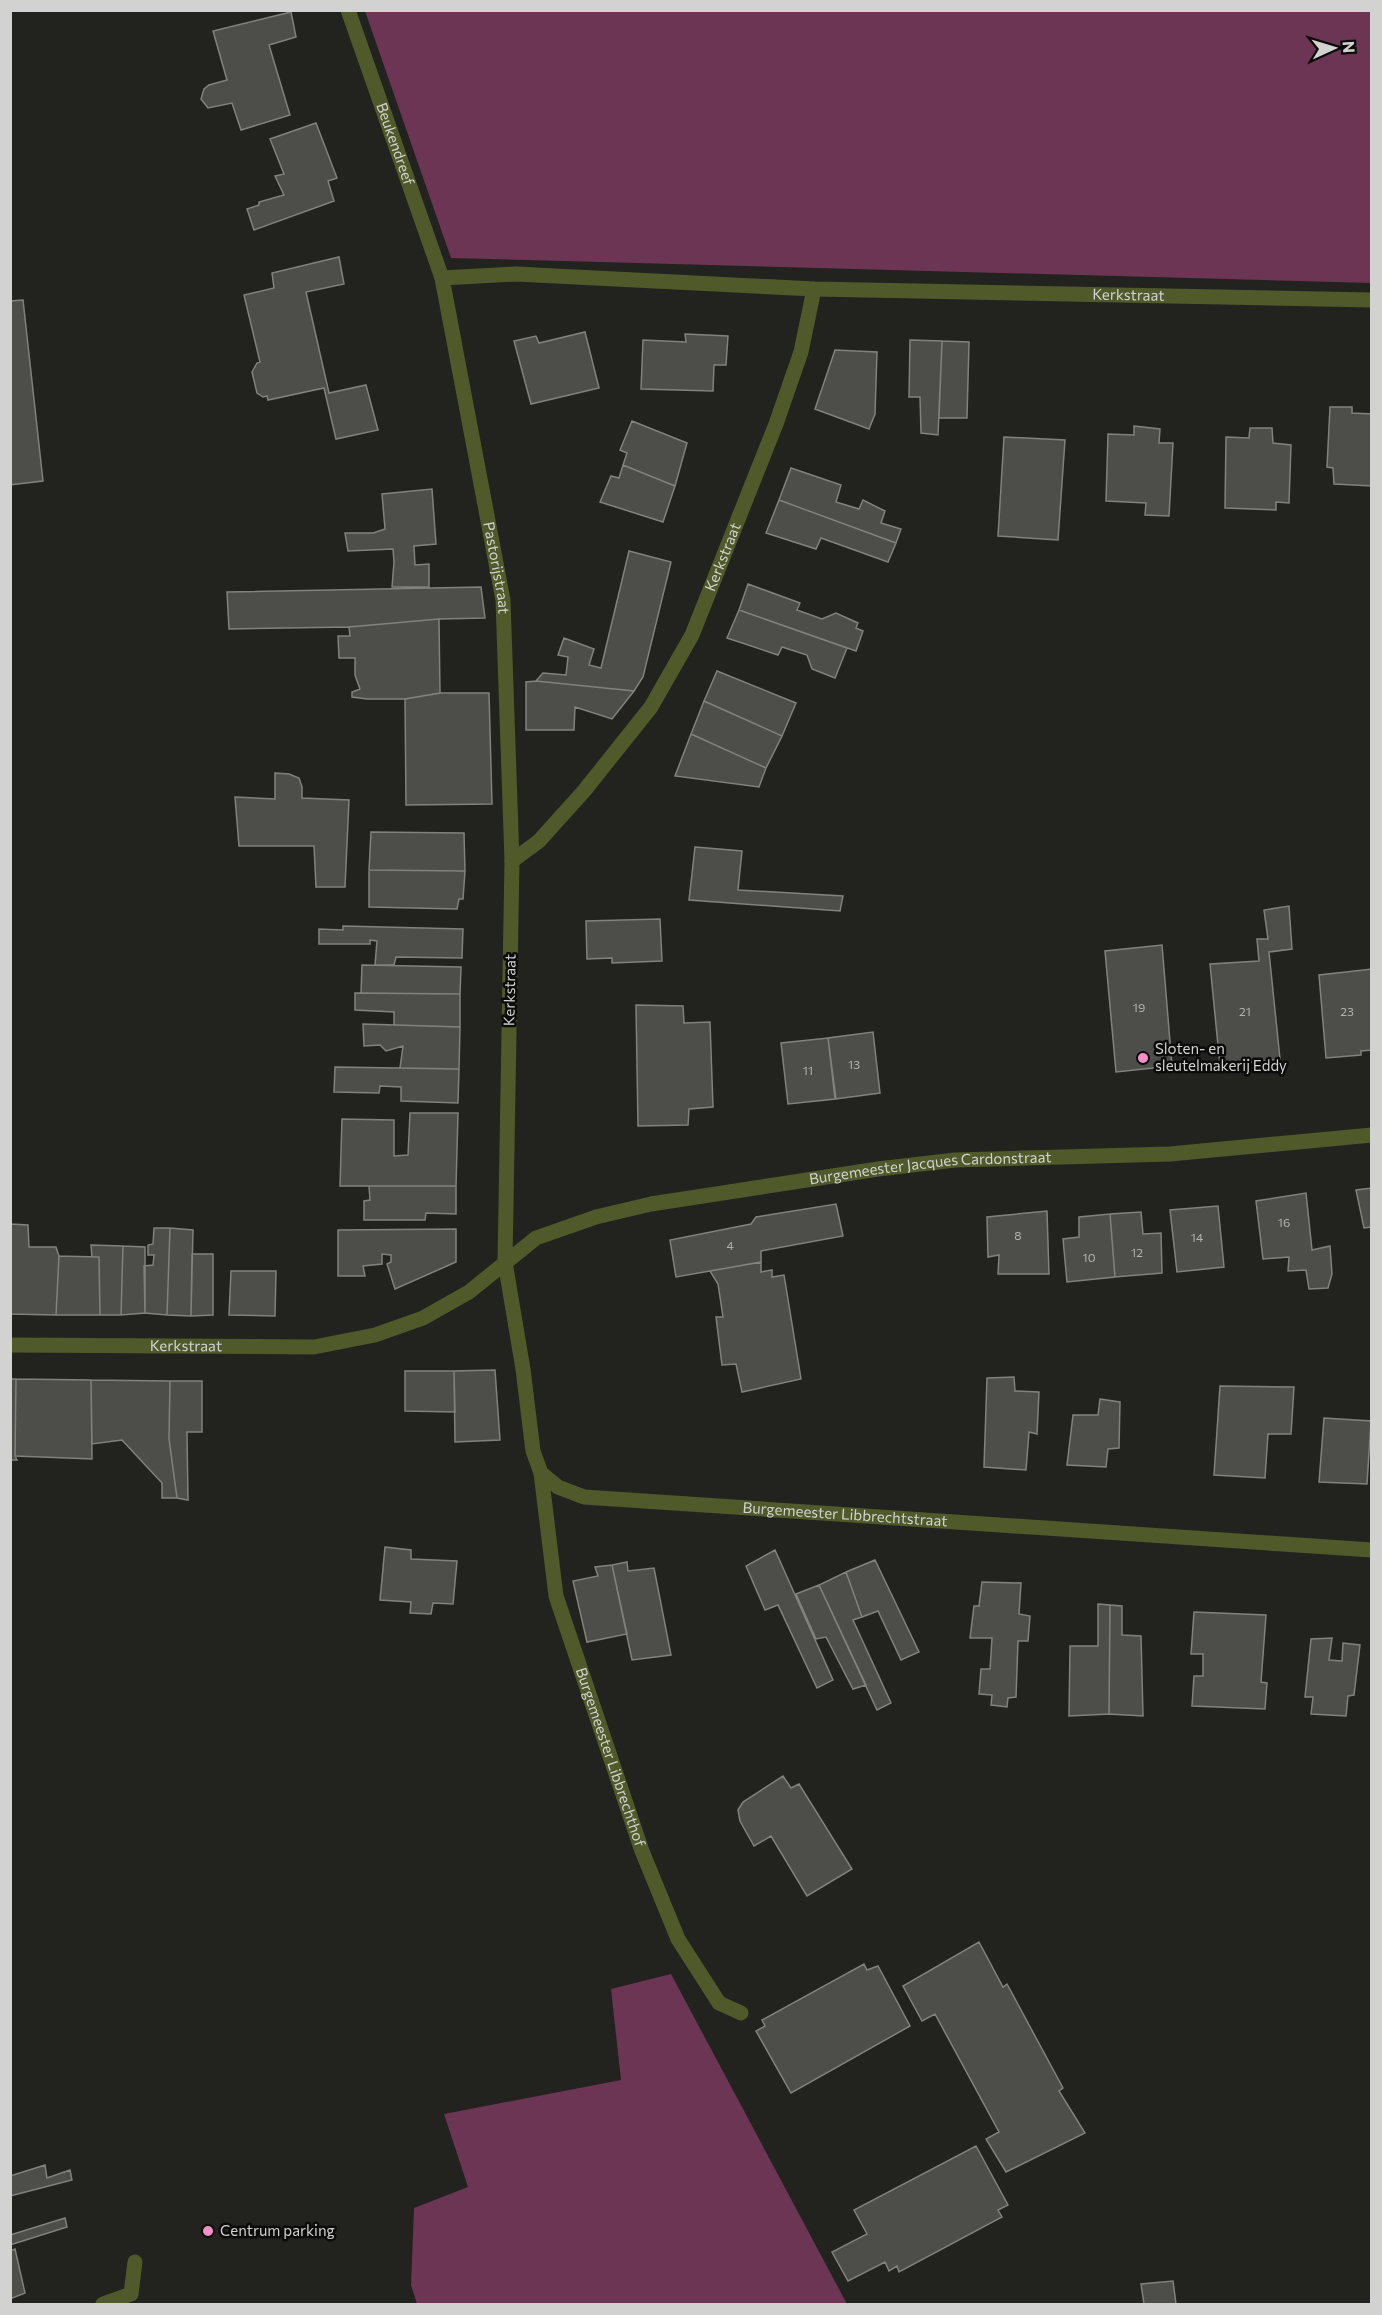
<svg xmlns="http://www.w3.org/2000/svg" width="1382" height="2315" font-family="Commissioner,sans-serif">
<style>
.green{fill:#6b3553}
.building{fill:#4d4d4a;stroke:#81827e;stroke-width:1.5}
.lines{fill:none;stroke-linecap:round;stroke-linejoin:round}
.minor{stroke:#50592a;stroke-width:15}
.poi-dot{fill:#f98fca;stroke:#0b0c0a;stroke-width:2}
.labels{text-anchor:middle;stroke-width:5;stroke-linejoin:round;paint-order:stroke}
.number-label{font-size:12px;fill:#b1b1ae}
.street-label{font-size:15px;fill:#d2d2d0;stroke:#0b0c0a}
.poi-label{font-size:15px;fill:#d2d2d0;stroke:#0b0c0a;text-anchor:start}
</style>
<rect width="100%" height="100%" fill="#22221f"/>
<!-- green -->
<path class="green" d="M365,11H1371V283L451,258Z
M671,1974L847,2304H417L411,2285L414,2208L468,2187L444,2114L621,2080L611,1989Z"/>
<!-- building -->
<path class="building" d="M291,12L296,37L269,45L290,115L241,130L232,103L208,108L201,99L204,89L209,85L227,80L213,31Z
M316,123L337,178L328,181L334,201L254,230L247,209L259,205V202L284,195L275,176L284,174L270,139Z
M339,257L344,284L306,292L329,393L366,385L378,430L336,439L324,388L268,400L267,396L263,397L257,393L252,372L257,363L260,362L244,295L274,288L272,273Z
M23,300L43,481L10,485V301Z
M585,332L599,388L531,404L514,341L536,336L539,343Z
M685,334L728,336L726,365H714L713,391L641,389L643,340L686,342Z
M910,340L942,341L938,435L921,433L920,397H909Z
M942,341L969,342L967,418H939Z
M835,350L877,352L875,414L869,429L815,409Z
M1330,407H1352V413L1372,414V486L1334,484L1333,468L1327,467Z
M632,421L687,443L675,486L623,465L627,453L620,450Z
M1134,426L1160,429L1159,443H1173L1169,516L1145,515L1146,503L1106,501L1108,434L1134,435Z
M1250,428H1272L1273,443L1291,445L1289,503L1276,502V510L1225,508L1226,437L1249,438Z
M1004,437L1065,440L1058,540L998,536Z
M623,465L675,486L663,522L600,502L611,476L619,478Z
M791,468L841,485L836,502L859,509L863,500L885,511L881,523L901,529L896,543L779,500Z
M432,489L436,544L414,546L415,565L429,564V587H392L394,562L393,549L348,551L345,533H373L385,529L382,494Z
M779,500L896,543L888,562L821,538L816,549L766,533Z
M629,551L671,562L643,677L634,691L536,681L543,673L566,675L568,657L558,655L564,638L594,649L589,665L601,668Z
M748,584L800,603L797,610L822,619L836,613L858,623L856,628L863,631L856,651L739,610Z
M481,587L485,618L439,619L349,627L229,629L227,592Z
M739,610L847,648L835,678L812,669L807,655L782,647L778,655L727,638Z
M439,619L440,693L405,699H367L352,697V692L360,689L355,675V658H339L338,636H350L349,627Z
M717,671L796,703L782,736L704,701Z
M536,681L634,691L612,719L575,707L574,730H526V682Z
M440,693H489L492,804L406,805L405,699Z
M704,701L782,736L766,768L691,734Z
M691,734L766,768L759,787L675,776Z
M275,773L289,774L299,778L302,787V798L349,800L345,887H316L314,846H239L235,797L275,799Z
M371,832L464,833L465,871L369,870Z
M695,847L742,851L738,890L843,896L840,911L689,900Z
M369,870L465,871L463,899H459L457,909L369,907Z
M1289,906L1292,949L1269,952L1280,1059L1220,1066L1210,964L1259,961L1257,939H1268L1264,910Z
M660,919L662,961L612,963V958L587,959L586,921Z
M343,926L463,929L462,958L396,957L394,965H375L377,941L370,940V944H319V929L343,930Z
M1162,945L1172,1066L1116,1072L1105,951Z
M362,965L461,967L460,994L361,993Z
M1372,969V1050L1361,1051V1055L1326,1058L1319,975Z
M355,993L460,994V1027L394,1025V1012L355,1010Z
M636,1005L683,1006L684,1023L710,1022L713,1107L689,1109L688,1125L638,1126Z
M363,1024L460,1027L459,1069L400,1068L403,1046L386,1051L380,1045L364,1046Z
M873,1032L880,1093L836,1099L828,1038Z
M828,1038L835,1099L788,1104L781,1043Z
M335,1067L459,1069L458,1103L401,1101V1087L380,1086L379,1093L334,1092Z
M410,1113H458L456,1186H340L342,1119L394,1120V1156L408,1155Z
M369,1186H456V1214L426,1213L425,1220H364V1201L370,1200Z
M1372,1188V1227L1364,1228L1356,1190Z
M1306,1193L1312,1250L1330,1246L1332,1274L1328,1288L1309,1289L1306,1270L1288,1271L1289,1257L1263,1259L1256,1201Z
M836,1204L843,1236L761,1251V1262L676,1277L670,1240L751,1224L756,1217Z
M1218,1206L1224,1267L1177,1272L1170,1210Z
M1047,1211L1049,1274H998L999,1255L988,1257L987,1217Z
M1141,1212L1143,1234L1161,1233L1162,1273L1115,1277L1110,1214Z
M1110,1214L1115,1277L1067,1282L1063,1239L1079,1237V1217Z
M10,1224L28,1225L29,1247H56L59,1256L56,1315L10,1314Z
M154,1228H170L167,1315L145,1313L144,1266L153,1265L154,1255H148V1245L153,1244Z
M170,1228L193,1230L191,1316L167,1315Z
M456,1229V1262L395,1289L387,1264L391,1262V1255L382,1254V1264L363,1266L365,1276H338V1230Z
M91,1245L123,1246L121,1315H100L99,1257H92Z
M123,1246L145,1247V1313L121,1315Z
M192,1254H213V1315L191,1316Z
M59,1256L99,1257L100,1315H56Z
M761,1262V1272L772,1270V1277L784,1275L801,1379L742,1392L736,1364L722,1365L716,1317H723L718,1284L710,1271Z
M231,1271H276L275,1316L229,1315Z
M495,1370L500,1440L455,1442L454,1371Z
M405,1371H454L455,1412L405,1411Z
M1014,1377L1015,1391L1039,1392L1037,1434L1029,1432L1026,1470L984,1467L987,1378Z
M10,1379H16L15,1456L17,1460H10Z
M16,1379L91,1380L92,1459L15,1456Z
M91,1380L170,1381L169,1439L177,1498H162V1483L122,1440L92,1444Z
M170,1381H202V1432H187L188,1500L177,1498L169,1439Z
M1220,1386L1294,1387L1291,1434H1268L1265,1478L1214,1475Z
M1100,1399L1120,1402L1119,1448L1108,1449L1106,1467L1067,1465L1073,1415H1098Z
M1324,1418L1371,1421L1367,1484L1319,1482Z
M385,1547L411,1550V1559L457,1561L453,1604L433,1603L431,1614L410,1613L411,1602L380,1600Z
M775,1550L833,1680L817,1688L778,1605L765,1610L746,1566Z
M875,1560L919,1652L901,1660L878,1611L862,1617L846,1572Z
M627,1562L628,1571L654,1568L671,1655L632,1660L612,1565Z
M612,1565L627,1634L587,1642L573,1581L598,1576L595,1567Z
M846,1572L862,1617L853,1620L891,1703L877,1710L819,1585Z
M982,1582L1021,1583L1019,1614L1030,1616L1028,1641H1018L1016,1697L1008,1698L1007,1707L991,1705L992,1695L979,1694L981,1669H990L992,1638H970L974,1606H979Z
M819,1585L866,1685L853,1689L826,1637L816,1639L796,1594Z
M1098,1604L1110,1605L1109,1714L1069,1716L1070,1646H1098Z
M1110,1605L1122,1606V1635L1141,1636L1143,1716L1109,1714Z
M1194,1612L1266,1615L1261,1682L1267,1683L1265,1709L1192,1706L1194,1676H1203V1654H1191Z
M1332,1638L1329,1660L1342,1661L1343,1643L1360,1645L1354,1695L1348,1696L1346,1716L1311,1714L1313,1697H1305L1311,1639Z
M783,1776L791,1788L799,1784L852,1869L807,1896L771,1836L754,1846L740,1821L738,1810L743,1802Z
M979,1942L1003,1987L1007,1984L1063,2088L1059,2091L1085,2133L1006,2172L986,2139L999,2132L935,2014L922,2021L903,1986Z
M864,1964L867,1970L878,1966L910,2026L791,2093L756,2031L765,2026L762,2020Z
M976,2146L1008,2205L998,2210L1002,2217L899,2272L897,2266L889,2271L885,2262L848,2281L832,2252L867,2234L854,2210Z
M45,2165L47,2178L70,2170L72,2180L10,2196V2176Z
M65,2218L67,2227L10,2245V2235Z
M15,2249L25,2293L10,2299V2251Z
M1173,2281L1176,2304H1144L1141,2284Z"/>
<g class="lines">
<!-- minor -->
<g class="minor">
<path id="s1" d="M348,10L442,278L503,600L512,861L505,1262L523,1369L533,1451L541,1473L558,1487L584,1497L1372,1550"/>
<path id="s2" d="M442,278L516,274L814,289L1372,300"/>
<path id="s3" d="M512,861L539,841L584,791L651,707L692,635L776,424L801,352L814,289"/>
<path id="s4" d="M10,1345L314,1347L375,1335L423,1318L469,1292L536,1238L596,1217L651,1204L878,1169L955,1160L1170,1154L1372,1135"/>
<path id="s5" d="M541,1473L556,1596L642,1851L678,1939L719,2003L741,2013"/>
<path d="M103,2304L131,2294L135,2262"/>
</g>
</g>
<!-- markers -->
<g class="poi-dot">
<circle cx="1143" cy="1058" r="6"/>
<circle cx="208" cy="2231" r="6"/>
</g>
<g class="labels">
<!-- number labels -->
<g class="number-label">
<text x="1139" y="1012">19</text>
<text x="1245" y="1016">21</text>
<text x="1347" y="1016">23</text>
<text x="854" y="1069">13</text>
<text x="808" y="1075">11</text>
<text x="1284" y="1227">16</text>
<text x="1018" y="1240">8</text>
<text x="1197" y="1242">14</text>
<text x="730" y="1250">4</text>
<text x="1137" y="1257">12</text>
<text x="1089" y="1262">10</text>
</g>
<!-- street labels -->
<g class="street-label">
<text dy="5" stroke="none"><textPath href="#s1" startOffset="142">Beukendreef</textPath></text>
<text dy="5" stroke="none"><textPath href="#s2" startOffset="687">Kerkstraat</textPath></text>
<text dy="5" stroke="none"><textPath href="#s3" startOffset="375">Kerkstraat</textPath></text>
<text dy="5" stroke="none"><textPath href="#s1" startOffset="579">Pastorijstraat</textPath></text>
<text transform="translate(510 990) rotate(-89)" y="5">Kerkstraat</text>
<text dy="5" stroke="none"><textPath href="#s4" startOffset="958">Burgemeester Jacques Cardonstraat</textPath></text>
<text dy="5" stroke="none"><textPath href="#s4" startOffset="176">Kerkstraat</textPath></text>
<text dy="5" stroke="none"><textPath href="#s1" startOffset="1800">Burgemeester Libbrechtstraat</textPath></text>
<text dy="5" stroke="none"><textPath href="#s5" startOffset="294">Burgemeester Libbrechthof</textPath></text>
</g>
<!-- poi labels -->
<g class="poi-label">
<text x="1155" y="1054">Sloten- en<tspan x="1155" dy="17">sleutelmakerij Eddy</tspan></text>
<text x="220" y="2236">Centrum parking</text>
</g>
</g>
<!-- border -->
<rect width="1382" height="2315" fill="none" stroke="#d2d2d0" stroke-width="24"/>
<!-- north arrow -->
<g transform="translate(1334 48) rotate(86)" stroke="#0b0c0a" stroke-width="4.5" paint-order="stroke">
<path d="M0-4.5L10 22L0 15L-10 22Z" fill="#d2d2d0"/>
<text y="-9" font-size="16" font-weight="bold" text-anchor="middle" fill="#d2d2d0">N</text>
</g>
</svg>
